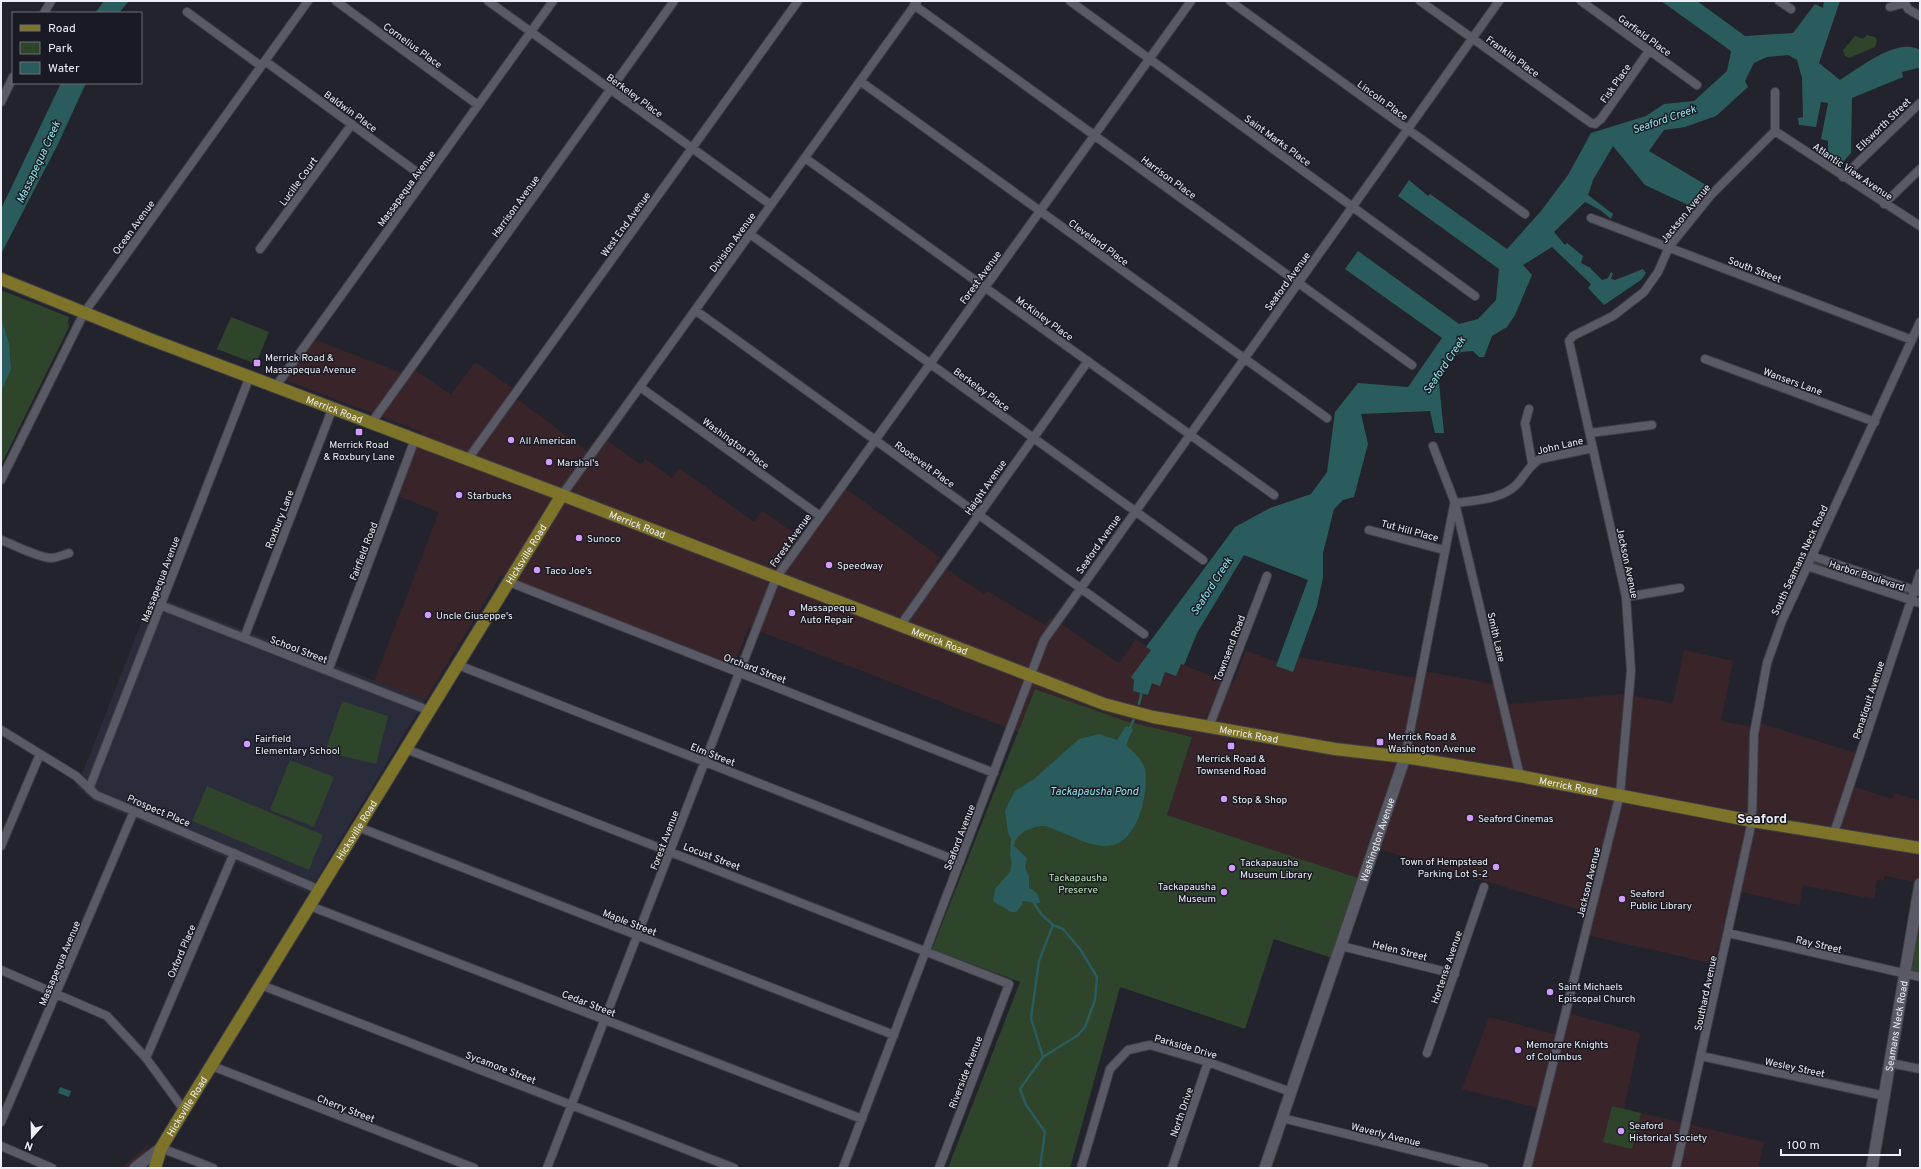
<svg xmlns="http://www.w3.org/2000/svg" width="1921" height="1169" font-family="Overpass,sans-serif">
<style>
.commercial{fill:#392529}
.built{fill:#2a2b3b}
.green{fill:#2e442b}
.water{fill:#2a5c5d}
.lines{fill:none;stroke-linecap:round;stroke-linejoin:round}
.stream{stroke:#2a5c5d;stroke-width:2.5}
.street-casing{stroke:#3e3e46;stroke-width:10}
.secondary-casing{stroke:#3e3e46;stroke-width:13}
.primary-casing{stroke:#3e3e46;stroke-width:14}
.street{stroke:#595a66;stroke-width:8}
.secondary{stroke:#595a66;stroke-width:11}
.primary{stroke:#7e7429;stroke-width:12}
.poi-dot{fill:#d39cfc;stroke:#191a24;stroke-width:1.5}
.labels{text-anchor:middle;stroke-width:3;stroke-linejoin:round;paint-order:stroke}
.street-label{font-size:10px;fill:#eeeff6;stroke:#191a24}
.poi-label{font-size:10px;fill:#eeeff6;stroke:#191a24;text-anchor:start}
.park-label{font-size:10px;fill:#b9e6b2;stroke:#191a24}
.water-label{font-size:11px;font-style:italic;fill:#92e8eb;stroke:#191a24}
.district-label{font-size:14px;font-weight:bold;fill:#eeeff6;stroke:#191a24}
</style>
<rect width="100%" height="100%" fill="#23232d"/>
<!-- commercial -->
<path class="commercial" d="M313,339L402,373L408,365L451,395L475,362L512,388L509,393L587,451L599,434L641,465L645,459L672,478L679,468L754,522L762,511L807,542L846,489L940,557L936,562L984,594L987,591L1045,625L1051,617L1119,663L1136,639L1151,650L1132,676L1134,680L1133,691L1148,695L1152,683L1165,672L1181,664L1233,684L1246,651L1278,662L1276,665L1293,672L1298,657L1417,678L1423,671L1494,684L1500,705L1622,694L1673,703L1684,650L1733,661L1721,721L1759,728L1760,723L1856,753L1846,784L1892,799L1894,793L1920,801V937L1907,935L1916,882L1885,876L1883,881L1877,880L1874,899L1803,885L1800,905L1732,890L1715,964L1582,934L1587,912L1369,846L1358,878L1167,815L1192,737L1126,721L1035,689L1018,732L749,627L734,665L501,575L425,700L374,681L439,512L398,496L422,432L283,379Z
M1564,1012L1640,1033L1624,1109L1764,1142L1758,1168H1528L1543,1109L1462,1089L1489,1017L1559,1035Z
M149,1143L142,1168H121Z"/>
<!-- built -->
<path class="built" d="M152,595L425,700L308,893L95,802L77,787Z"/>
<!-- green -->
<path class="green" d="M1867,35L1875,37L1877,40L1875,47L1849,58L1845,56L1843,50L1855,36L1863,39Z
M1,290L69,317L68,321L69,327L1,465Z
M231,317L269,332L256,364L217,349Z
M1813,558L1912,591L1909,598L1810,565Z
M1035,689L1126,721L1192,737L1167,815L1358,878L1332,958L1274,939L1245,1029L1120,987L1070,1168H948L1020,982L932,949Z
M342,701L388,716L376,764L325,752Z
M290,760L334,777L314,827L270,810Z
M207,786L323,835L309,870L192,821Z
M1914,936L1920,937V977L1909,975Z
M1612,1106L1641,1113L1632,1149L1603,1142Z"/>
<!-- water -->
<path class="water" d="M104,1H129L119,13H95Z
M1661,1H1697L1745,36L1793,33L1815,4L1823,8L1824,1H1840L1819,63L1840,80C1860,68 1897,37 1920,50V71L1918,68L1902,72L1903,77L1852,98L1851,153L1843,162L1828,152V141L1821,139L1828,103L1821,102L1816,127L1799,125L1798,118L1803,117L1802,78L1797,60L1788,55L1767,57L1754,63L1745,81L1748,87L1716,116L1685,127L1664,130L1649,151L1706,185L1690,206L1645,185L1613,146L1593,180L1588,195L1613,214L1611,219L1600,210L1585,202L1554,232L1565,245L1567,243L1583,256L1581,263L1591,268V269L1602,280L1608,278L1611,272L1613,273L1611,279L1615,280L1643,269L1646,273L1641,280L1604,305L1588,288L1591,284L1552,247L1523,265L1532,275L1515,315L1507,327L1492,336L1484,357H1479L1473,351L1461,352L1442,366L1439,383L1444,433H1435L1430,411L1361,414L1368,444L1354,497L1343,500L1334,509L1323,553V577L1317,606L1293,672L1276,666L1308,580L1244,555L1197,633L1184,665L1181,664L1176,676L1165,672L1160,686L1152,683L1148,695L1133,691L1134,680L1131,677L1151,650L1146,647L1235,527L1270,508L1311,494L1327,472L1335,412L1358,383L1408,387L1442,338L1345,269L1358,251L1459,324L1478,319L1496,300L1499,269L1398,196L1409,180L1428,196L1430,194L1507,249L1541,211L1568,175L1591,133L1646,116L1664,104L1694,101L1727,71L1731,51Z
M61,83H86L58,144L1,254V209Z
M1,317L9,344L11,369L1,392Z
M1126,726L1133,729L1126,745C1132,751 1143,760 1145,769C1149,793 1138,844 1108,846C1089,847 1073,836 1056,830C1053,829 1048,826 1044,826C1032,826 1015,833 1014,846L1027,858L1025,868L1029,876V888C1036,891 1039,895 1040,903C1033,904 1029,901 1022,901V905L1016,912H1011L993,901L995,889L1010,872L1012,862L1010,857L1011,839L1008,833L1005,810L1015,791L1034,779L1079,739L1099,734L1117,740Z
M60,1087L71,1091L69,1097L58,1093Z"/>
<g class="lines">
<!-- stream -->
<path class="stream" d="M1139,704L1142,691
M1129,730L1134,719
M1033,901L1041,914L1053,925L1063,929L1080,949L1097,977L1095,1000L1085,1027L1078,1035L1043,1057L1020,1089L1026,1105L1045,1132L1040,1168
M1043,1057L1031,1018L1039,961L1053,925"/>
<!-- street casing -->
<g class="street-casing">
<path id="street" d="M336,1L478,105
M488,1L771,205
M1070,1L1475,296
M1230,1L1525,214
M1420,1L1591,123L1595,124L1601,119L1649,51
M1581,1L1697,85
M1779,1L1791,9
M1905,3L1908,9L1920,16
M914,5L1412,365
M1890,7L1905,3
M187,12L261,66
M44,13L51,1
M265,61L425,178
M860,81L1327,418
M1,102L13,77
M1775,131L1920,226
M805,158L1274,495
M1843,177L1920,103
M1884,204L1920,169
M1591,218L1912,340
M750,234L1203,560
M260,249L352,124
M695,310L1144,634
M1705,359L1875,422
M276,386L553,1
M640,387L820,516
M1529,409L1525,423L1532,463
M372,422L674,1
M1590,433L1652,425
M1433,446L1455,503L1520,776
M468,459L798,1
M1,480L84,313L308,1
M562,495L917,2
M1455,503C1476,500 1504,500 1519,482C1526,473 1530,465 1540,459L1593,448
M1369,530L1444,550
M1,540C15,545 36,557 51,558C57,558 63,555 69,553
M1812,556L1920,592
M1807,566L1920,603
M509,582L994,773
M1626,597L1680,588
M160,605L430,711
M900,626L1088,361
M244,638L333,407
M458,665L960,862
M328,671L415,439
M1209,727L1267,576
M1,730L76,776L96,795L320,890
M406,749L1009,984L939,1168
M1405,757L1454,505
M89,789L250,376
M358,827L894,1035
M1834,833L1920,573
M1,846L40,754
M310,906L862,1119
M1728,933L1920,977
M1341,946L1455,974
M1,970L107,1016L146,1058L184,1110
M261,985L734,1168
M1427,1053L1484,887
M1701,1056L1885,1096
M146,1058L234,853
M1890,1063L1920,1069
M212,1066L474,1168
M1282,1118L1484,1168
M1,1122L134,811
M1,1146L52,1168
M161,1148L213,1168
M547,1168L776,578L1191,1
M843,1168L1044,640L1499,1
M1081,1168L1110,1069L1128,1050L1150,1045L1208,1062L1291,1092
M1172,1168L1208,1062
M1527,1168L1620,794L1631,671L1626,597L1569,341L1573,336L1613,316L1644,292L1658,272L1669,247L1710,196L1775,131V92
M1676,1168L1752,821L1754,734L1767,663L1782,621L1920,322"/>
</g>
<!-- secondary casing -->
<g class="secondary-casing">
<g id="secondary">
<path d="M135,1168L161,1148"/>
<path id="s1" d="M1265,1168L1405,757"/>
<path id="s2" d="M1872,1168L1920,884"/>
</g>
</g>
<!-- primary casing -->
<g class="primary-casing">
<g id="primary">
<path id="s3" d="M1,279L147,338L562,495L1104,704L1153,717L1335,749L1405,757L1520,776L1752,821L1920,848"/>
<path id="s4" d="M155,1168L161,1148L184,1110L562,495"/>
</g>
</g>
<!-- street -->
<use href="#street" class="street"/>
<!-- secondary -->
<use href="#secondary" class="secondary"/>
<!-- primary -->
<use href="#primary" class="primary"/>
</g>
<!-- markers -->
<g class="poi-dot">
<rect x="253" y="359" width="8" height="8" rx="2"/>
<rect x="355" y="428" width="8" height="8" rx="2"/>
<circle cx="511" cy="440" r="4"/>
<circle cx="549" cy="462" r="4"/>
<circle cx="459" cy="495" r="4"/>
<circle cx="579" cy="538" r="4"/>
<circle cx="829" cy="565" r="4"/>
<circle cx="537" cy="570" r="4"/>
<circle cx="792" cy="613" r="4"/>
<circle cx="428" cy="615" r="4"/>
<rect x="1376" y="738" width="8" height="8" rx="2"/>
<circle cx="247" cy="744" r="4"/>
<rect x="1227" y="742" width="8" height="8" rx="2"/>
<circle cx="1224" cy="799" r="4"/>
<circle cx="1470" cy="818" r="4"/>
<circle cx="1496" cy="867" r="4"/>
<circle cx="1232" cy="868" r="4"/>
<circle cx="1224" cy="892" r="4"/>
<circle cx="1622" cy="899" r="4"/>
<circle cx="1550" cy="992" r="4"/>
<circle cx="1518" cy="1050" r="4"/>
<circle cx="1621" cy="1131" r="4"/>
</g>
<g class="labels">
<!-- street labels -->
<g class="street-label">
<text transform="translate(1645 35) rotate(36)" y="4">Garfield Place</text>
<text transform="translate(413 45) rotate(36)" y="4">Cornelius Place</text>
<text transform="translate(1513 56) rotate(36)" y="4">Franklin Place</text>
<text transform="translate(1615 83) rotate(-55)" y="4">Fisk Place</text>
<text transform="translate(635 95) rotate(36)" y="4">Berkeley Place</text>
<text transform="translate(1383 100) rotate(36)" y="4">Lincoln Place</text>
<text transform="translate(351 111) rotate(36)" y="4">Baldwin Place</text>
<text transform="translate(1883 124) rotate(-44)" y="4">Ellsworth Street</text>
<text transform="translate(1278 140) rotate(36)" y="4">Saint Marks Place</text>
<text transform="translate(1853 171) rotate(34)" y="4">Atlantic View Avenue</text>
<text transform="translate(1169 177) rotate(36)" y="4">Harrison Place</text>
<text transform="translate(298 181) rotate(-54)" y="4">Lucille Court</text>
<text transform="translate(406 188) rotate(-54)" y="4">Massapequa Avenue</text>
<text transform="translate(515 206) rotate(-54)" y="4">Harrison Avenue</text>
<text transform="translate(1685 213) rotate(-51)" y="4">Jackson Avenue</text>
<text transform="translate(625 224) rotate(-54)" y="4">West End Avenue</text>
<text transform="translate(133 227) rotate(-54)" y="4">Ocean Avenue</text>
<text transform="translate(732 242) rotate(-54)" y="4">Division Avenue</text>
<text transform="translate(1099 242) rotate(36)" y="4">Cleveland Place</text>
<text transform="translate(1755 269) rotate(21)" y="4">South Street</text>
<text transform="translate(980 277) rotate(-54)" y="4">Forest Avenue</text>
<text transform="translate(1287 281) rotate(-54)" y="4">Seaford Avenue</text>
<text transform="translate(1045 318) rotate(36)" y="4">McKinley Place</text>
<text transform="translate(1793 381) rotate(20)" y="4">Wansers Lane</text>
<text transform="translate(982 389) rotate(36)" y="4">Berkeley Place</text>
<text dy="4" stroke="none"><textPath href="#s3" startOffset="358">Merrick Road</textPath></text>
<text transform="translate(736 443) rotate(36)" y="4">Washington Place</text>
<text transform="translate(1560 445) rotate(-13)" y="4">John Lane</text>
<text transform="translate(925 464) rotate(36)" y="4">Roosevelt Place</text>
<text transform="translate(985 487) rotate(-55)" y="4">Haight Avenue</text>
<text transform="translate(279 519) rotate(-69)" y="4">Roxbury Lane</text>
<text dy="4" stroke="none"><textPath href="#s3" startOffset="682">Merrick Road</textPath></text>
<text transform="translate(1410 530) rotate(15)" y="4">Tut Hill Place</text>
<text transform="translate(790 540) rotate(-54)" y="4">Forest Avenue</text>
<text transform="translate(1098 544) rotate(-55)" y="4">Seaford Avenue</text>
<text transform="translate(363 551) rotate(-69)" y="4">Fairfield Road</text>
<text dy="4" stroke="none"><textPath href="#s4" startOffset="718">Hicksville Road</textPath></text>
<text transform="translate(1799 560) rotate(-65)" y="4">South Seamans Neck Road</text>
<text transform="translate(1628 563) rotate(78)" y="4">Jackson Avenue</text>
<text transform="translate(1867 575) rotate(18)" y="4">Harbor Boulevard</text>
<text transform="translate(160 579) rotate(-69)" y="4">Massapequa Avenue</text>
<text transform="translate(1497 637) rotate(77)" y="4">Smith Lane</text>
<text dy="4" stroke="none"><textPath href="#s3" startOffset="1006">Merrick Road</textPath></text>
<text transform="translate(1229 648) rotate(-69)" y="4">Townsend Road</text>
<text transform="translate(299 649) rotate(21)" y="4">School Street</text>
<text transform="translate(755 668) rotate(21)" y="4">Orchard Street</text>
<text transform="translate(1868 700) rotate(-72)" y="4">Penatiquit Avenue</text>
<text dy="4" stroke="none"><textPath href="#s3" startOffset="1330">Merrick Road</textPath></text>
<text transform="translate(713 754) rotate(21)" y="4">Elm Street</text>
<text dy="4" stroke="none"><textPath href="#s3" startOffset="1654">Merrick Road</textPath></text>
<text transform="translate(159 810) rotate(23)" y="4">Prospect Place</text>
<text dy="4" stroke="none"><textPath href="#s4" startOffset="394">Hicksville Road</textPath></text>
<text transform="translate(959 837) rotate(-69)" y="4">Seaford Avenue</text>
<text transform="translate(664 840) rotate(-69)" y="4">Forest Avenue</text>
<text dy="4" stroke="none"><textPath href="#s1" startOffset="347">Washington Avenue</textPath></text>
<text transform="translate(712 856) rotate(21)" y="4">Locust Street</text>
<text transform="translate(1588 882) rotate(-76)" y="4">Jackson Avenue</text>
<text transform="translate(630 922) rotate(21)" y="4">Maple Street</text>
<text transform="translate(1819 944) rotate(13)" y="4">Ray Street</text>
<text transform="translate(1400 950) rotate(14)" y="4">Helen Street</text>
<text transform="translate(181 951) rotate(-67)" y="4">Oxford Place</text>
<text transform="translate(59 963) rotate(-67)" y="4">Massapequa Avenue</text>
<text transform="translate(1446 967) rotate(-71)" y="4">Hortense Avenue</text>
<text transform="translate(1705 993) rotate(-78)" y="4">Southard Avenue</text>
<text transform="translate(589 1003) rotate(21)" y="4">Cedar Street</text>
<text dy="4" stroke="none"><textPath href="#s2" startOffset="144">Seamans Neck Road</textPath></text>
<text transform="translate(1186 1046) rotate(16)" y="4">Parkside Drive</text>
<text transform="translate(501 1067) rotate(21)" y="4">Sycamore Street</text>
<text transform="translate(1795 1067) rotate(12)" y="4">Wesley Street</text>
<text transform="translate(965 1072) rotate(-69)" y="4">Riverside Avenue</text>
<text dy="4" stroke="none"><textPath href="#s4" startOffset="70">Hicksville Road</textPath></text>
<text transform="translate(346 1108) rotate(21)" y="4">Cherry Street</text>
<text transform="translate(1181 1112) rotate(-71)" y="4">North Drive</text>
<text transform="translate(1386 1134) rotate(14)" y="4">Waverly Avenue</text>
</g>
<!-- poi labels -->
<g class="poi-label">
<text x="265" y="361">Merrick Road &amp;<tspan x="265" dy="12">Massapequa Avenue</tspan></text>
<text x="519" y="444">All American</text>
<text x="359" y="448" text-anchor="middle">Merrick Road<tspan x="359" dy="12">&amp; Roxbury Lane</tspan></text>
<text x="557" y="466">Marshal's</text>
<text x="467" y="499">Starbucks</text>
<text x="587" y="542">Sunoco</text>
<text x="837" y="569">Speedway</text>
<text x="545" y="574">Taco Joe's</text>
<text x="800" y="611">Massapequa<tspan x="800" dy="12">Auto Repair</tspan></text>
<text x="436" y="619">Uncle Giuseppe's</text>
<text x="1388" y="740">Merrick Road &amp;<tspan x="1388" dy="12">Washington Avenue</tspan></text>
<text x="255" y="742">Fairfield<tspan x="255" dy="12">Elementary School</tspan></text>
<text x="1231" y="762" text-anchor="middle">Merrick Road &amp;<tspan x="1231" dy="12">Townsend Road</tspan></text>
<text x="1232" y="803">Stop &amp; Shop</text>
<text x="1478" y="822">Seaford Cinemas</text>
<text x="1488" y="865" text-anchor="end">Town of Hempstead<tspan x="1488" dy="12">Parking Lot S-2</tspan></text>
<text x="1240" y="866">Tackapausha<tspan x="1240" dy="12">Museum Library</tspan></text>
<text x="1216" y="890" text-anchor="end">Tackapausha<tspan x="1216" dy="12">Museum</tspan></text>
<text x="1630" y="897">Seaford<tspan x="1630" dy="12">Public Library</tspan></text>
<text x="1558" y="990">Saint Michaels<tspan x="1558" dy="12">Episcopal Church</tspan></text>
<text x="1526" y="1048">Memorare Knights<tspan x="1526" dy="12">of Columbus</tspan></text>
<text x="1629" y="1129">Seaford<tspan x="1629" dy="12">Historical Society</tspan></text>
</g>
<!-- park labels -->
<g class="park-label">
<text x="1078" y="881">Tackapausha<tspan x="1078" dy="12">Preserve</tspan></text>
</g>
<!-- water labels -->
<g class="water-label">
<text transform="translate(1664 119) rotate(-19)" y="4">Seaford Creek</text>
<text transform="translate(38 162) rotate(-65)" y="4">Massapequa Creek</text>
<text transform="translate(1444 365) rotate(-56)" y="4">Seaford Creek</text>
<text transform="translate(1211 586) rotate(-57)" y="4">Seaford Creek</text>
<text x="1094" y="795">Tackapausha Pond</text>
</g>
<!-- district labels -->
<g class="district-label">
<text x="1762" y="823">Seaford</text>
</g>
</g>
<!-- border -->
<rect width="1921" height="1169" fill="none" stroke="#eeeff6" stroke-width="4"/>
<!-- legend -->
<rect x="12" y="12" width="130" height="72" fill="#191a24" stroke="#6e6f78"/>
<rect x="20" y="25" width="20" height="6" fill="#7e7429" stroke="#6e6f78"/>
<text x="48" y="32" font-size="12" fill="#eeeff6">Road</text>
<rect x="20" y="42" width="20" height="12" fill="#2e442b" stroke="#6e6f78"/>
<text x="48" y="52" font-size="12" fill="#eeeff6">Park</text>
<rect x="20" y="62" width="20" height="12" fill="#2a5c5d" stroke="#6e6f78"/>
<text x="48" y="72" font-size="12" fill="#eeeff6">Water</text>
<!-- north arrow -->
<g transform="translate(32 1137) rotate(200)" stroke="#191a24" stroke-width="3" paint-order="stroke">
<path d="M0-3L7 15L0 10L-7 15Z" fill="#eeeff6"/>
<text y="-6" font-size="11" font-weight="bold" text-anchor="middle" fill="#eeeff6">N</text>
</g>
<!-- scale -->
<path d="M1781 1149v6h119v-6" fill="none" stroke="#eeeff6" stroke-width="2"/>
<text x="1787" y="1149" font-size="12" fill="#eeeff6" stroke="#191a24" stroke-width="3" paint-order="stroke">100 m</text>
</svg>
